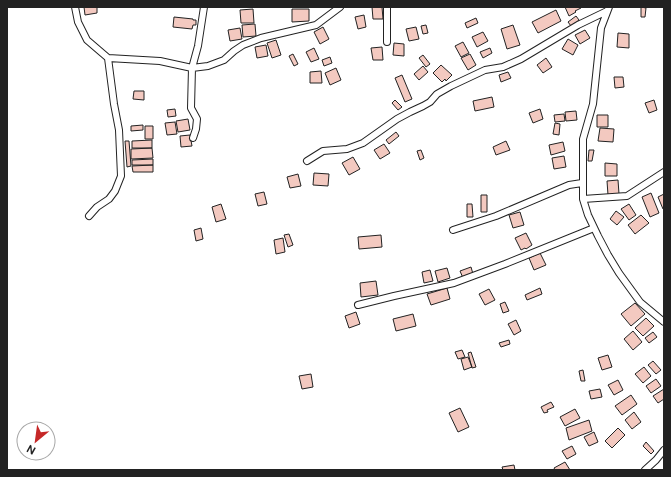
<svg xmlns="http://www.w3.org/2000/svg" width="671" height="477" font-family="'DM Sans',sans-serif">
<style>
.building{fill:#f3c9c0;stroke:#222}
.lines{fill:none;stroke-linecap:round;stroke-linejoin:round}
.minor-casing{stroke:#222;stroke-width:8}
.minor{stroke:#fff;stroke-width:6}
</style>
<rect width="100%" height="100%" fill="#fff"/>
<!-- building -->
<path class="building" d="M84,7H97V13L85,15Z
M372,7H382L383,19H373Z
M565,7H580L581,8L575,11L576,12L569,16Z
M641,7L646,8L645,17H641Z
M253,9L254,23H241L240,10Z
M292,9H309V21L292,22Z
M556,10L561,21L538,33L532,22Z
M364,15L366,27L358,29L355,17Z
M576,16L579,20L571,26L568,22Z
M174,17L193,19V20H196V25H193L192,29L173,27Z
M476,18L478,23L467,28L465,23Z
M255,24L256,36L243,37L242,25Z
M426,25L428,33L423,34L421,26Z
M513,25L520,45L507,49L501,29Z
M323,27L329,39L320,44L314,32Z
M416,27L419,39L409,41L406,29Z
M240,28L242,39L230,41L228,30Z
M585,30L590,38L580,44L575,35Z
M483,32L488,41L477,47L472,37Z
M618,33L629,34V48L617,47Z
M568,39L578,45L573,55L562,49Z
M276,40L281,55L272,58L267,43Z
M463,42L469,53L461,57L455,46Z
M394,43L404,44V56L393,55Z
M266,45L268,56L257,58L255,47Z
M382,47L383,60H373L371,48Z
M314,48L319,59L311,62L306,52Z
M490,48L492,53L483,58L480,52Z
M293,54L298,64L294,66L289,56Z
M470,54L476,65L468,70L461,58Z
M423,55L430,64L426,67L419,58Z
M330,57L332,63L324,66L322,60Z
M546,58L552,67L543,73L537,65Z
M441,65L452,75L446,81L445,79L442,82L433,73Z
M423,66L428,72L419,80L414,74Z
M336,68L341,80L330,85L325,73Z
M321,71L322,83H310V72Z
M508,72L511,78L501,82L499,75Z
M402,75L412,99L405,102L395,78Z
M614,77H623L624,87L615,88Z
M134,91H144V100L133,99Z
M492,97L494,107L475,111L473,101Z
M395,100L402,107L398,110L392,103Z
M654,100L657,110L649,113L645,103Z
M175,109L176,116L168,117L167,110Z
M540,109L543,119L533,123L529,113Z
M576,111L577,120L566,121L565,112Z
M564,114L565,121L555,122L554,115Z
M597,115H608V127H597Z
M188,119L190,130L178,132L176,121Z
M175,122L177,134L167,135L165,123Z
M555,123L560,124L559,135L553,134Z
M143,125V130L131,131V126Z
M145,126H153V139H145Z
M600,128L614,129L613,142L598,141Z
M396,132L399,136L389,144L386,140Z
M190,135L192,146L181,147L180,136Z
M152,140V148H132V141Z
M125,141H129L131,166L127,167Z
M506,141L510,150L496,155L493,147Z
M563,142L565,151L551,155L549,145Z
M384,144L390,153L380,159L374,150Z
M152,148L153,158L131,159V149Z
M421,150L424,158L420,160L417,151Z
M589,150H594L592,161H588Z
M564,156L566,167L554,169L552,158Z
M353,157L360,169L349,175L342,163Z
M153,159V165H132V160Z
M605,163L617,164V176H605Z
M153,165V172H133L132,166Z
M314,173L329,174L328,186L313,185Z
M298,174L301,186L290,188L287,177Z
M618,180L619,194L608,195L607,181Z
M264,192L267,204L258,206L255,194Z
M651,193L659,213L650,217L642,197Z
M664,194V208L663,209L658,197Z
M481,195H487V212H481Z
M221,204L226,219L216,222L212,207Z
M467,204H472L473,217H467Z
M629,204L636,215L629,220L621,209Z
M616,211L624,217L617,225L610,219Z
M520,212L524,225L513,228L509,215Z
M641,215L649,223L635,234L628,225Z
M201,228L203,239L196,241L194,230Z
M526,233L532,245L526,249L525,248L521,250L515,238Z
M289,234L293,245L288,247L284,235Z
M381,235L382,247L359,249L358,237Z
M283,238L285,252L276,254L274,240Z
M540,253L546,265L534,270L529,258Z
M471,267L473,274L463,278L460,271Z
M447,268L450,278L438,282L435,271Z
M430,270L433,281L424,283L422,272Z
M376,281L378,295L361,297L360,283Z
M447,288L450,299L431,305L427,294Z
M540,288L542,294L527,300L525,295Z
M489,289L495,300L485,305L479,294Z
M505,302L509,311L503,313L500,304Z
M635,303L645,314L631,326L621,314Z
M356,312L360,324L349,328L345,316Z
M413,314L416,326L396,331L393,319Z
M646,318L654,326L643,336L635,328Z
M516,320L521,331L514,335L508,324Z
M633,331L642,342L633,350L624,339Z
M653,332L657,337L649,343L645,338Z
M509,340L510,344L501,347L499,343Z
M462,350L465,357L458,359L455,352Z
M471,352L476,367L472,368L468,353Z
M608,355L612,367L602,370L598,358Z
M468,357L472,367L464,370L461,359Z
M653,361L661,370L656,374L648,365Z
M644,367L651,376L643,383L635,374Z
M583,370L585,381H581L579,371Z
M311,374L313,387L302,389L299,376Z
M656,379L661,386L651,393L646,386Z
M618,380L623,390L614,395L608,385Z
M600,389L602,397L591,399L589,391Z
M664,389V399L658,403L653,396Z
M631,395L637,404L622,415L615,406Z
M551,402L554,407L547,410L548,412L544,413L541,407Z
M460,408L469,427L458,432L449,413Z
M575,409L580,418L565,426L560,417Z
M634,412L641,422L632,429L625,420Z
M589,420L592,431L569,440L566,428Z
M618,428L625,435L612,448L605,441Z
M594,432L598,442L589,446L584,437Z
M646,442L654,451L651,454L643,446Z
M572,446L576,454L567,459L562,451Z
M565,462L570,470H555L554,468Z
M514,465L515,470H503L502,467Z"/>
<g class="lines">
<!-- minor casing -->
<g class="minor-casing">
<path id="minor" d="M75,7L78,22L87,40L108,58L160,61L192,68L208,66L224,60L234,51L243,45L261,38L316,25L340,7
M609,7L601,28L593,104L583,139V199L588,215L598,236L608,255L619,273L640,302L664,322
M387,42V7
M193,138L196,129L197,119L191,108L192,68L198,46L204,7
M307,161L323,151L347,149L363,143L397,119L410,112L423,106L430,102L437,94L451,86L485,70L503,67L521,59L578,25L607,11
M583,199L627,196L664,172
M89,216L97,207L109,199L115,191L121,176L119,130L114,104L108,58
M453,230L496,216L569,185L582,183
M358,305L394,296L454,283L505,264L594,228
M645,470L656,460L664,450"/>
</g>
<!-- minor -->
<use href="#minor" class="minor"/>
</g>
<!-- border -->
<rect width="671" height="477" fill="none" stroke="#222222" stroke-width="16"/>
<!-- north arrow -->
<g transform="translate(36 441) rotate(209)"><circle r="19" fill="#ffffff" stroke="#a7a7a7"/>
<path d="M0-3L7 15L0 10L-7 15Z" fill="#c62828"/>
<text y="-6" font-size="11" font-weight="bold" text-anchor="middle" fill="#222222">N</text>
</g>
</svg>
